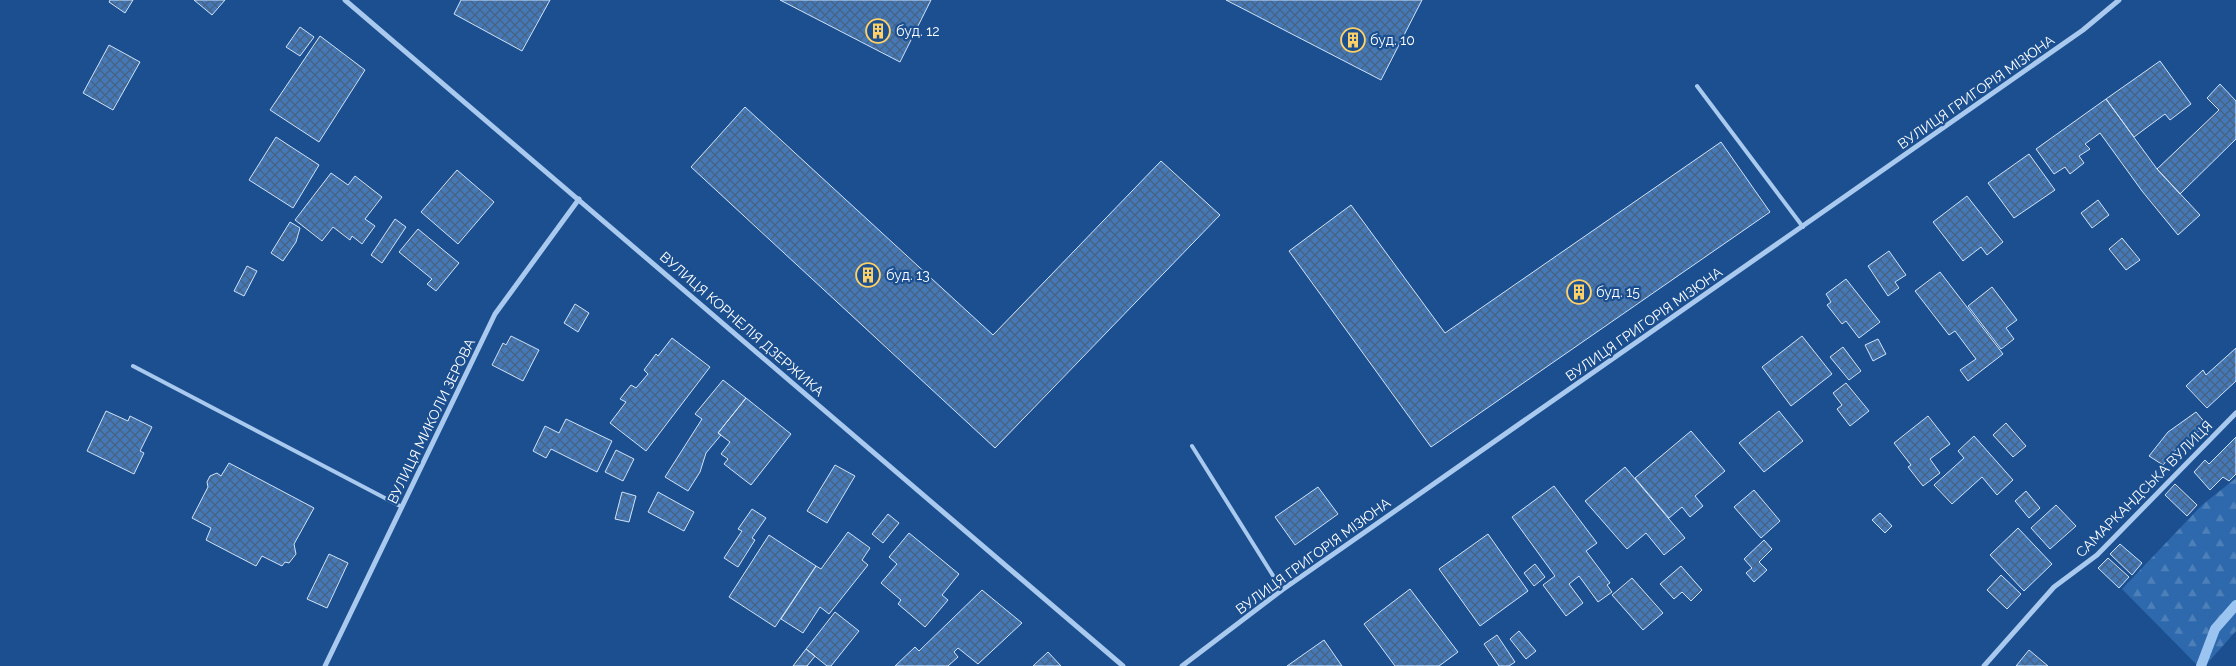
<svg xmlns="http://www.w3.org/2000/svg" width="2236" height="666" font-family="Raleway,sans-serif">
<style>
.forest{fill:url(#forest-firs)}
.lines{fill:none;stroke-linecap:round;stroke-linejoin:round}
.stream{stroke:#9cc4f0;stroke-width:10}
.building{fill:url(#building-cross-hatch);stroke:#cfe3fa}
.lane{stroke:#a9c9ee;stroke-width:4}
.street{stroke:#a9c9ee;stroke-width:5}
.labels{text-anchor:middle;stroke-width:4.5;stroke-linejoin:round;paint-order:stroke}
.poi-label{font-size:14px;fill:#fff;stroke:#1b4f8f;text-anchor:start}
.street-label{font-size:14px;fill:#fff;stroke:#1b4f8f}
</style>
<defs>
<pattern id="forest-firs" width="22" height="20" patternUnits="userSpaceOnUse" patternTransform="scale(1.25)"><rect width="22" height="20" fill="#2e69ad"/><path d="M5 1l3.5 6h-7zM16 11l3.5 6h-7z" fill="#4d80b9"/></pattern>
<pattern id="building-cross-hatch" width="8" height="8" patternUnits="userSpaceOnUse" patternTransform="scale(1.25)"><rect width="8" height="8" fill="#4478b7"/><path d="M0 0l8 8M0 8l8-8" fill="none" stroke="#486282"/></pattern>
</defs>
<rect width="100%" height="100%" fill="#1b4f8f"/>
<!-- forest -->
<path class="forest" d="M2236,478V631L2205,666H2198L2122,589L2202,505Z"/>
<g class="lines">
<!-- stream -->
<path class="stream" d="M2201,666L2215,629L2236,605"/>
</g>
<!-- building -->
<path class="building" d="M110,0H133L125,13L109,2Z
M194,0H225L212,15Z
M461,0H550L522,51L454,14Z
M780,0H931L900,62Z
M1226,0H1422L1381,80Z
M300,27L314,37L300,56L286,47Z
M320,36L365,70L319,142L270,110Z
M109,45L140,62L113,110L83,93Z
M2160,61L2191,104L2170,120L2165,114L2134,137L2106,99Z
M2220,84L2236,101V139L2180,194L2157,169L2219,110L2207,98Z
M2106,99L2157,169L2200,215L2178,235L2142,191L2100,133L2085,144L2090,149L2079,156L2084,163L2070,174L2065,167L2054,174L2036,149Z
M745,107L993,335L1161,161L1220,215L995,448L691,167Z
M276,137L319,165L293,208L249,180Z
M1721,142L1770,212L1431,447L1289,251L1351,205L1445,333Z
M2029,154L2055,190L2014,218L1988,183Z
M457,170L494,202L458,244L421,212Z
M331,173L348,185L355,176L382,197L365,219L375,226L362,244L352,236L350,240L333,227L322,241L295,220Z
M1967,196L2003,242L1987,255L1981,247L1963,261L1933,222Z
M2098,200L2109,215L2092,228L2081,213Z
M395,219L406,227L382,263L371,255Z
M290,222L300,228L296,242L283,261L271,253Z
M418,229L459,263L436,291L427,284L432,279L399,252Z
M2122,238L2140,260L2126,270L2109,249Z
M1889,251L1906,275L1895,282L1899,288L1888,296L1868,266Z
M247,266L257,271L244,296L234,291Z
M1940,272L2003,354L1968,381L1960,370L1976,359L1955,331L1949,335L1915,291Z
M1846,279L1880,322L1859,338L1846,321L1842,324L1827,305L1831,302L1826,294Z
M1992,287L2017,320L2006,328L2014,339L2001,349L1968,306Z
M575,304L589,313L578,332L564,323Z
M511,336L539,350L523,381L492,365L503,343L506,345Z
M1802,336L1832,374L1791,406L1762,367Z
M672,338L710,367L646,451L610,423L626,402L620,399L631,385L636,388L648,374L644,370L656,354L658,356Z
M1878,339L1886,354L1873,361L1865,345Z
M1843,347L1861,371L1849,380L1830,357Z
M2236,348V381L2207,408L2186,386L2203,370L2206,375Z
M723,380L746,398L718,433L721,435L706,453L700,472L688,491L665,477L702,419L695,414Z
M1846,383L1869,411L1850,426L1837,409L1842,405L1833,393Z
M746,398L791,434L751,485L724,464L728,459L721,454L730,442L718,433Z
M106,411L128,421L130,416L152,427L140,451L144,453L134,474L87,451Z
M1779,411L1803,441L1764,472L1739,443Z
M2196,412L2207,425L2180,445L2163,465L2149,456L2168,432Z
M1928,416L1950,444L1930,459L1940,473L1923,486L1908,467L1911,465L1894,443Z
M566,419L612,441L597,472L551,449L546,458L533,451L545,426L559,433Z
M2006,423L2026,446L2013,457L1993,435Z
M1691,431L1725,471L1695,496L1703,506L1690,517L1682,507L1669,518L1635,478Z
M1974,436L2013,480L1997,495L1982,477L1952,504L1934,485L1964,458L1958,451Z
M2236,437V474L2229,481L2223,477L2210,490L2194,472L2205,460L2209,464Z
M616,450L634,459L623,481L605,472Z
M229,463L314,508L294,544L296,554L289,563L285,562L282,566L262,556L256,566L206,540L211,528L192,518L208,487L207,482L210,476L217,473L221,476Z
M835,465L855,476L827,523L807,511Z
M1625,467L1685,538L1664,555L1646,533L1627,549L1585,501Z
M2175,484L2197,505L2187,516L2165,495Z
M1554,486L1597,543L1586,551L1610,583L1607,585L1612,592L1598,602L1579,576L1569,584L1583,603L1566,616L1543,585L1555,576L1512,517Z
M1318,487L1338,514L1295,545L1275,517Z
M1754,490L1780,521L1761,538L1734,507Z
M2026,491L2040,508L2029,518L2015,501Z
M622,492L636,496L629,522L615,519Z
M658,492L694,512L684,531L648,512Z
M2056,505L2076,526L2050,549L2031,528Z
M752,509L766,518L752,538L755,540L738,567L724,558L742,531L738,529Z
M1880,513L1892,526L1885,533L1872,520Z
M888,514L899,523L883,543L872,534Z
M2018,528L2052,564L2024,591L1990,555Z
M848,532L870,548L862,560L868,565L829,614L820,607L803,633L781,619L816,566L821,569Z
M909,533L959,574L942,595L948,600L925,627L898,604L901,600L881,583L897,564L889,557Z
M1488,534L1528,591L1480,626L1439,569Z
M769,535L816,566L775,627L729,597Z
M1764,540L1772,549L1759,562L1767,570L1754,582L1746,573L1752,568L1744,559Z
M2120,544L2142,563L2132,575L2110,554Z
M329,554L348,563L327,608L307,599Z
M2108,558L2129,577L2119,588L2098,568Z
M1535,564L1545,577L1534,586L1524,573Z
M1681,566L1702,590L1691,601L1682,592L1674,599L1660,584Z
M2001,575L2021,594L2007,609L1987,590Z
M1632,578L1663,613L1643,630L1612,595Z
M1410,589L1458,652L1439,666H1395L1364,624Z
M982,590L1022,623L978,664L958,648L954,652L958,657L948,666H895L915,647L919,651Z
M835,612L859,631L831,666H827L806,649Z
M1519,631L1536,651L1526,659L1510,639Z
M1497,635L1515,662L1509,666H1499L1484,644Z
M1324,640L1342,666H1287Z
M806,649L815,656L807,666H793Z
M2029,650L2048,666H2016Z
M1048,652L1061,666H1033Z"/>
<g class="lines">
<!-- lane -->
<path class="lane" d="M1697,86L1803,227
M133,366L402,507
M1192,446L1282,590"/>
<!-- street -->
<path class="street" d="M345,0L1123,666
M325,666L495,314L579,199
M1182,666L1282,590L2083,30L2119,0
M1984,666L2054,587L2097,555L2236,413"/>
</g>
<!-- icons -->
<defs>
<g id="building-ring" transform="scale(1.25)"><circle r="9.5" fill="#1b4f8f" stroke="#ffd166" stroke-width="1.5"/><path d="M-4-6H4V6H1V3H-1V6H-4ZM-2.5-4.3h1.7v1.8h-1.7ZM.8-4.3h1.7v1.8H.8ZM-2.5-1h1.7V.8h-1.7ZM.8-1h1.7V.8H.8Z" fill="#ffd166"/></g>
</defs>
<g fill-rule="evenodd">
<use href="#building-ring" x="878" y="31"/>
<use href="#building-ring" x="1353" y="40"/>
<use href="#building-ring" x="868" y="275"/>
<use href="#building-ring" x="1579" y="292"/>
</g>
<g class="labels">
<!-- poi labels -->
<g class="poi-label">
<text x="896" y="36">буд. 12</text>
<text x="1370" y="45">буд. 10</text>
<text x="886" y="280">буд. 13</text>
<text x="1596" y="297">буд. 15</text>
</g>
<!-- street labels -->
<g class="street-label">
<text transform="translate(1976 92) rotate(-35)" y="5">ВУЛИЦЯ ГРИГОРІЯ МІЗЮНА</text>
<text transform="translate(742 324) rotate(41)" y="5">ВУЛИЦЯ КОРНЕЛІЯ ДЗЕРЖИКА</text>
<text transform="translate(1644 324) rotate(-35)" y="5">ВУЛИЦЯ ГРИГОРІЯ МІЗЮНА</text>
<text transform="translate(431 421) rotate(-64)" y="5">ВУЛИЦЯ МИКОЛИ ЗЕРОВА</text>
<text transform="translate(2144 489) rotate(-45)" y="5">САМАРКАНДСЬКА ВУЛИЦЯ</text>
<text transform="translate(1313 556) rotate(-36)" y="5">ВУЛИЦЯ ГРИГОРІЯ МІЗЮНА</text>
</g>
</g>
</svg>
